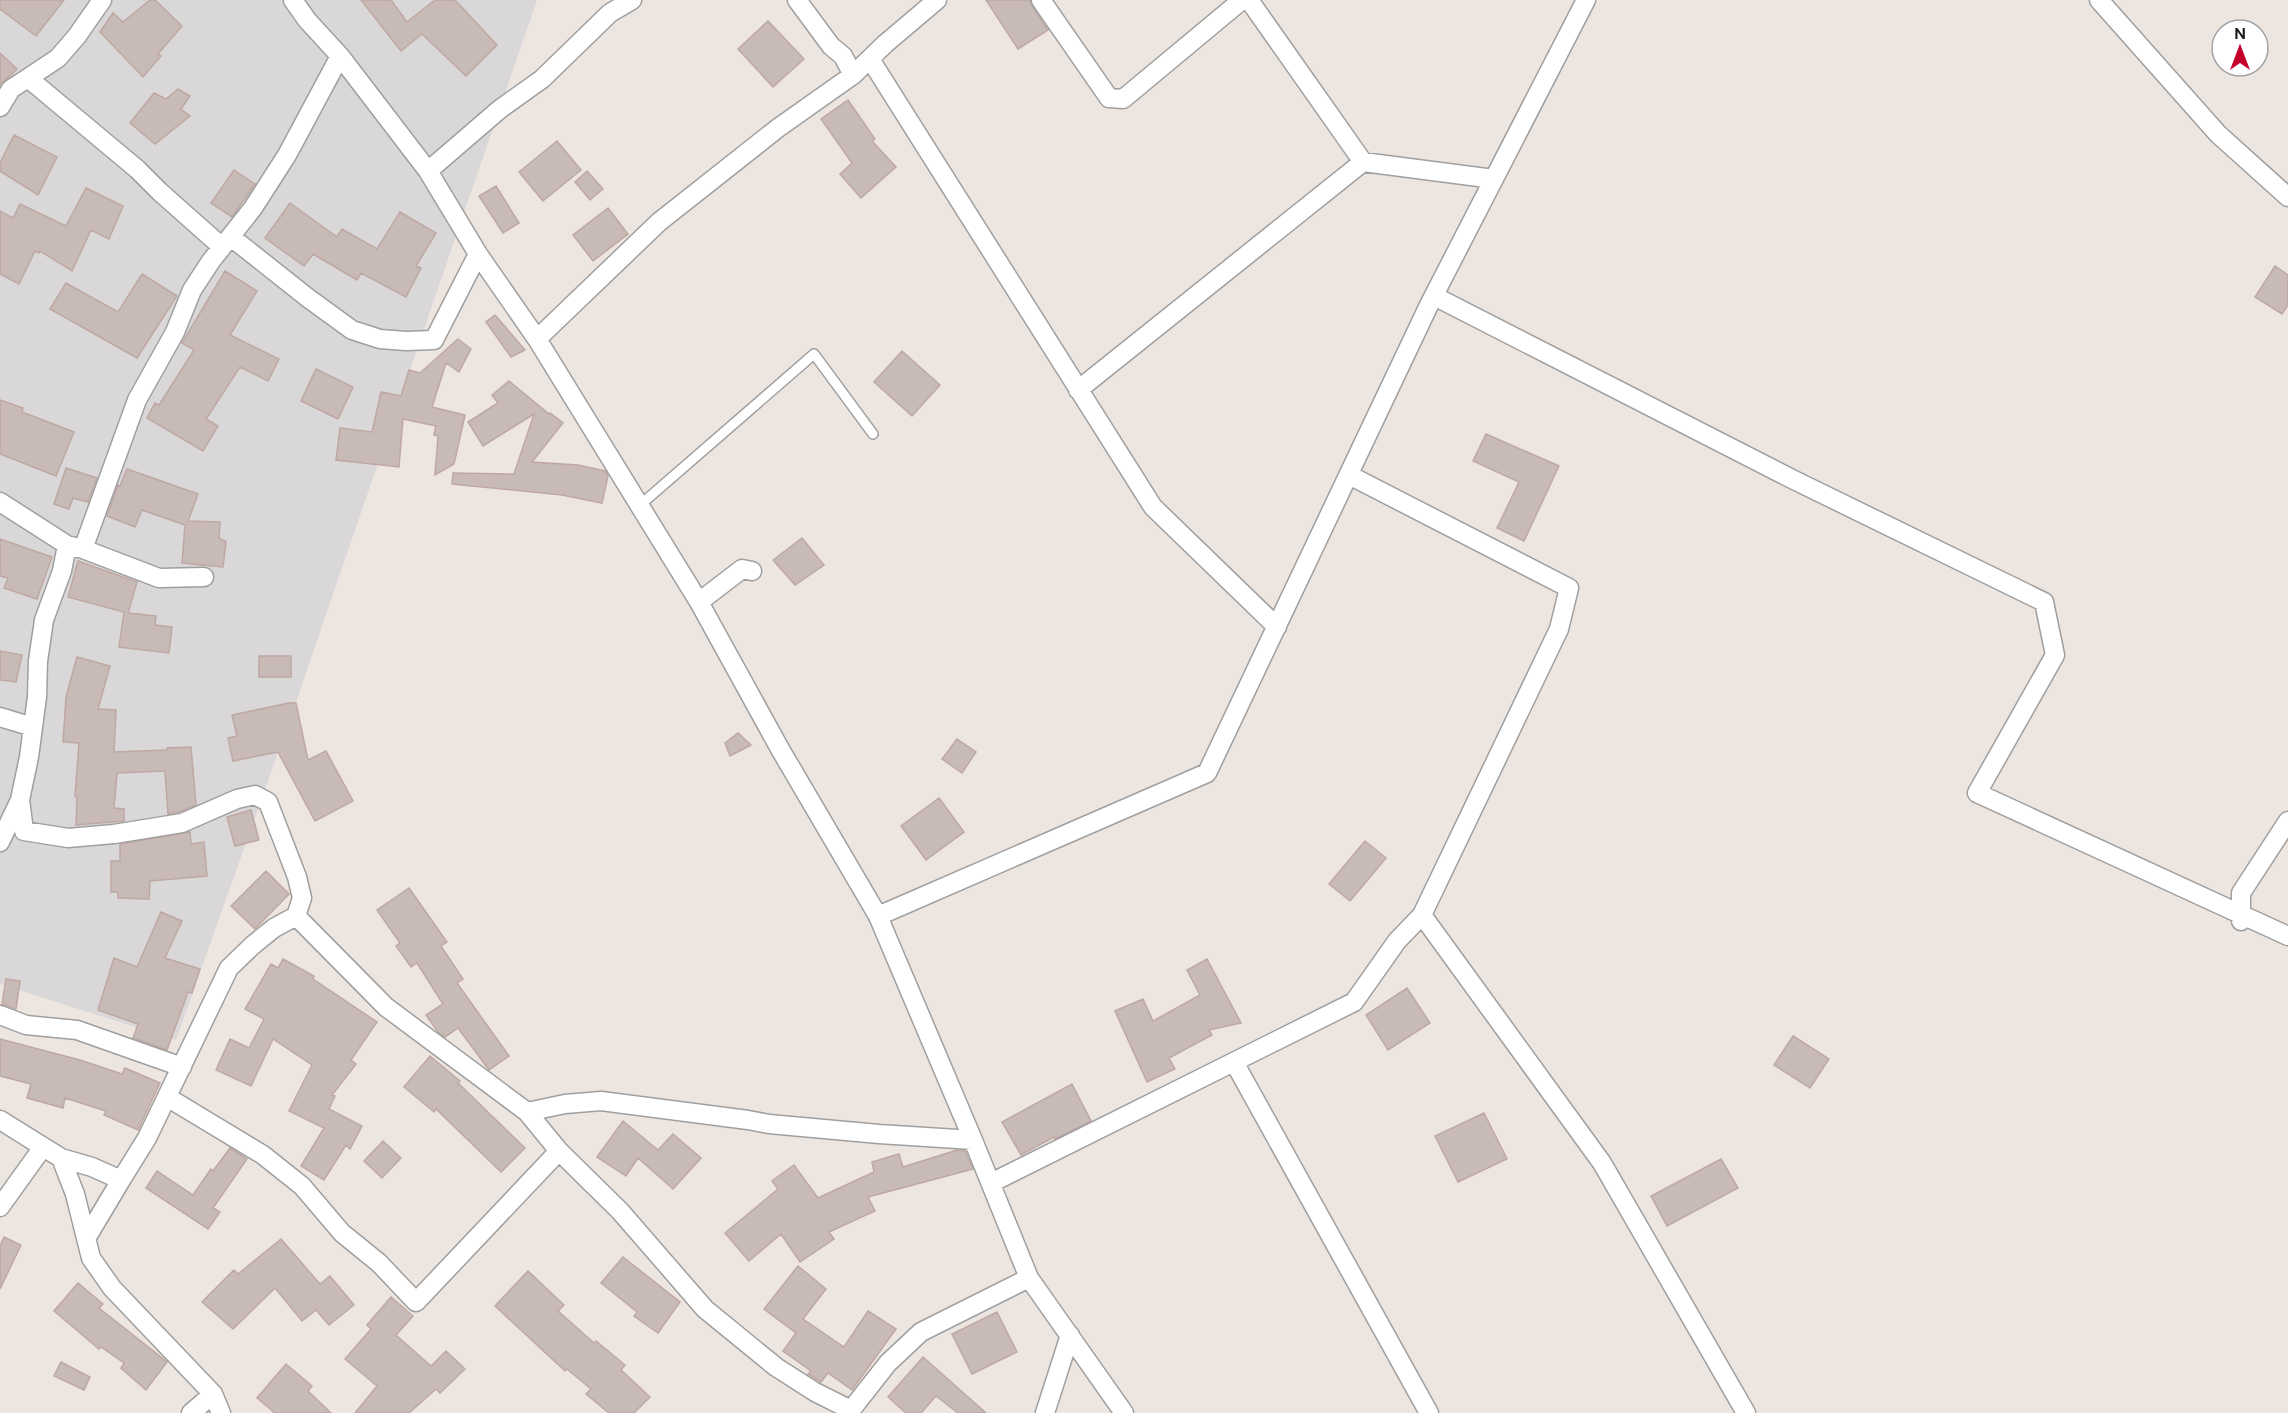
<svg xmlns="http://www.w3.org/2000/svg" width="2288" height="1413" font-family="'DM Sans',sans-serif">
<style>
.residential{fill:#d9d7d8}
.building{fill:#c8bab6;stroke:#bfa8a2;stroke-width:1.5}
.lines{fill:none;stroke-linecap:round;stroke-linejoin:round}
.service-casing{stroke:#9f9f9f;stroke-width:12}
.minor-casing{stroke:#9f9f9f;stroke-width:21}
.service{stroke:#fff;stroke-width:9}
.minor{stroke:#fff;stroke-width:18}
</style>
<rect width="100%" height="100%" fill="#ede5df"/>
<!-- residential -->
<path class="residential" d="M0,0H537L296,702L176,1040L0,984Z"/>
<!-- building -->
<path class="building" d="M0,0H64L36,36L0,9Z
M150,0H155L182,26L158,54L161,56L143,77L100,32L113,13L123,22Z
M361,0H391L407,22L435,0H455L497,45L466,76L422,34L401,51Z
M986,0H1030L1032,6L1048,30L1018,49Z
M768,21L804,59L773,87L738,49Z
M0,53L17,69L0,85Z
M178,89L190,96L181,109L190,116L155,144L130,123L154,93L166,99Z
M848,100L875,139L872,141L896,167L861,198L840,174L852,163L821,119Z
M14,135L57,157L38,195L0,171V163Z
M557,141L581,170L543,201L519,172Z
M234,170L255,184L232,217L211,203Z
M587,171L603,189L590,200L575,182Z
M496,186L519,223L503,233L479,196Z
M86,188L123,206L109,239L91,230L72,271L40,251L39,253L35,251L19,284L0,274V211L13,218L20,204L66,226Z
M290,203L337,237L342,229L377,249L400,212L436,233L416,266L421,268L406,297L361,273L357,280L313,254L304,266L265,238Z
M608,208L628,234L593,261L573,235Z
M2275,266L2288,275V305L2282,314L2255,297Z
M225,271L257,291L230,335L279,359L268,381L240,367L206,419L218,426L203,451L147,418L155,403L159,405L194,350L182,343Z
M142,274L177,296L137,358L50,309L66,283L118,312Z
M495,315L525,350L511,357L486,322Z
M458,339L471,349L459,372L446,363L432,407L465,415L454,464L435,475L438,436L434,435L436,426L403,419L399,467L336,460L340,428L372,432L381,392L401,396L409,370L420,373Z
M902,351L940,385L912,416L874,382Z
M316,369L353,387L338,419L301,401Z
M509,381L549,414L550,413L563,423L532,462L578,465L605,471L608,476L602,503L562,495L452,484L453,473L514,474L534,414L483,446L468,422L498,403L492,395Z
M0,400L23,408L22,412L74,432L56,476L0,454Z
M1486,434L1559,466L1524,541L1497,528L1519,482L1473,461Z
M66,468L97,478L88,502L73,498L69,509L54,504Z
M127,469L198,494L188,521L220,522L219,538L226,542L223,567L182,563L185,525L142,510L135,527L107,516L118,485L120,486Z
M802,538L824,565L795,585L773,560Z
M0,539L52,557L37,599L4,588L8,578L0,576Z
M78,561L137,582L128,613L156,616L155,625L172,627L169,653L119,647L124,612L68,597Z
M0,651L22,655L16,682L0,680Z
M259,656H291V677H259Z
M77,657L110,666L98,709L116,710L114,752L167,750V748L191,747L196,805L179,812L168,814L165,771L117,773L114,808L124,809V821L76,825L77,797L75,796L79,743L63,742L66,697Z
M289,703H296L308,760L326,751L353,801L315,821L278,752L233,761L228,738L237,736L232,715Z
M738,733L751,745L730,756L725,743Z
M957,739L976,752L962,773L942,759Z
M939,798L964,832L926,860L901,826Z
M251,810L259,840L235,846L227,817Z
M190,832L191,844L204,842L207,876L150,881L149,899L118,898V892H111V861H120V844Z
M1365,841L1386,858L1350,901L1329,884Z
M266,871L289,894L255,929L231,906Z
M409,888L447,942L441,946L463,979L457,983L509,1056L489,1070L458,1028L445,1037L438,1032L426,1015L443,1004L417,963L411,967L396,946L400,943L377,910Z
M161,912L182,921L165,958L200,969L192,993L188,992L167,1050L133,1038L138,1024L98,1010L114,958L137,967Z
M283,959L314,976L313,979L377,1022L351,1060L356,1064L332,1095L335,1096L329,1109L362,1126L350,1149L346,1145L324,1180L301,1166L324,1128L289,1111L312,1065L273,1039L251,1086L216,1070L230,1039L249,1048L264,1019L245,1009L271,964L278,968Z
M1207,959L1241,1023L1209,1030L1212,1035L1169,1058L1175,1069L1147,1082L1115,1011L1143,999L1153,1021L1200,995L1187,970Z
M6,979L20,981L16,1009L2,1004Z
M1407,988L1430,1023L1388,1050L1366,1015Z
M1793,1036L1829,1059L1810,1088L1774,1065Z
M0,1039L80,1060L122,1074L125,1068L160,1083L138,1130L104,1115L106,1111L65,1098L63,1108L27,1098L31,1084L0,1076Z
M430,1056L460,1081L458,1083L525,1148L501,1172L436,1109L434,1112L404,1087Z
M1072,1084L1091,1121L1055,1139L1054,1137L1021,1155L1002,1122Z
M1484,1113L1507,1159L1458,1182L1435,1136Z
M623,1121L658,1150L673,1134L701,1158L673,1189L638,1158L626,1176L597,1157Z
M383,1141L401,1158L382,1178L364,1161Z
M230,1148L247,1159L213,1208L220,1212L208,1229L146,1188L157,1171L193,1195L211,1169L213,1171Z
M957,1150L965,1151L973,1169L868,1197L875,1211L829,1232L834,1239L800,1262L781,1234L749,1261L725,1233L778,1189L772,1181L794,1165L818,1198L874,1172L872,1162L899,1154L903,1167Z
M1721,1159L1738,1188L1667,1226L1651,1196Z
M4,1237L21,1245L0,1289V1246Z
M281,1239L320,1284L330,1276L354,1305L329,1325L316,1310L302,1321L275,1288L233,1329L202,1302L234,1270L238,1274Z
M623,1257L680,1302L658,1333L634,1316L637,1312L601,1283Z
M798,1266L826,1289L803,1319L844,1347L868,1311L896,1329L852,1390L828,1373L821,1382L808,1374L811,1371L783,1351L796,1333L764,1309Z
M528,1271L564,1305L558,1311L594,1343L596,1341L625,1365L621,1370L650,1397L634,1413H609L586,1394L591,1389L567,1369L565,1371L495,1306Z
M78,1283L103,1304L99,1308L167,1362L146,1390L121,1368L124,1363L101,1347L99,1349L54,1311Z
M391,1297L413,1316L396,1335L431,1366L446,1351L465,1369L440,1393L436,1389L409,1413H355L377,1386L345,1359L371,1329L367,1325Z
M997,1312L1017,1352L972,1374L952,1334Z
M923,1357L986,1413H958L936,1396L921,1413H906L888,1397Z
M61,1362L90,1377L84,1390L54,1376Z
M286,1364L312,1386L308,1391L331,1413H275L257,1398Z"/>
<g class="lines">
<!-- service casing -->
<g class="service-casing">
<path id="service" d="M639,506L814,354L873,434"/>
</g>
<!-- minor casing -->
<g class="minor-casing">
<path id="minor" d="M102,0L77,36L58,58L28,78L137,169L160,192L222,247
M293,0L307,20L340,56L428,171L478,254L537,339L699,602L780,749L878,916L973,1140L1029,1278L1124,1413
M797,0L831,46L843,56L853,75
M1041,0L1109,98L1123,99L1242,0
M2099,0L2218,134L2288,197
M870,59L1153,507L1277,627
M0,107L11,89L28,78
M1363,162L1494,179
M428,171L500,109L542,79L610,13L632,0
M231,237L308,298L352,330L380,339L406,341L434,340L478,254
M1434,296L1794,480L2044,602L2055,655L1977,793L2288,936
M537,339L659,222L778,128L853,75L885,44L937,0
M1078,390L1363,162L1249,0
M0,502L67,545L83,549L159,578L204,577
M83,549L137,400L175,332L192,290L211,261L253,208L287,155L340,56
M699,602L742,569L752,571
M0,717L33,727
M0,842L20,800
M1422,915L1602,1163L1746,1413
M296,916L386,1007L527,1112L559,1151L620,1211L705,1309L776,1367L815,1392L851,1410L888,1363L921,1332L1029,1278
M878,916L1207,773L1429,305L1586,0
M2241,921V893L2288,821
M0,1015L26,1025L77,1030L182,1067
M1234,1062L1429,1413
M167,1097L263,1155L302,1186L342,1233L379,1263L416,1302L559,1151
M527,1112L565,1104L601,1101L748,1120L769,1124L879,1134L973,1140
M0,1120L61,1158L92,1167L121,1180L147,1138L229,968L253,945L274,928L296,916L302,898L297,877L268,802L255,795L237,799L182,823L114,834L68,838L24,831L20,800L29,757L37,697L38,661L44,620L62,571L67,545
M61,1158L75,1194L91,1258L112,1288L213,1394L221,1413
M991,1183L1354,1002L1397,941L1422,915L1559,629L1569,588L1349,475
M0,1207L43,1147
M87,1237L121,1180
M191,1413L213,1394
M1045,1413L1070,1335"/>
</g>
<!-- service -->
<use href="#service" class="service"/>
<!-- minor -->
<use href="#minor" class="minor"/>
</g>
<!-- north arrow -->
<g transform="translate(2240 48)"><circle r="28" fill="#ffffff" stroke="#a4a4a4" stroke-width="1.5"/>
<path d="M0-4.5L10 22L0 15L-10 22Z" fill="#c5002d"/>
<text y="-9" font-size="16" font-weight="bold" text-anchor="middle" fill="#1b1b1b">N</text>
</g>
</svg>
